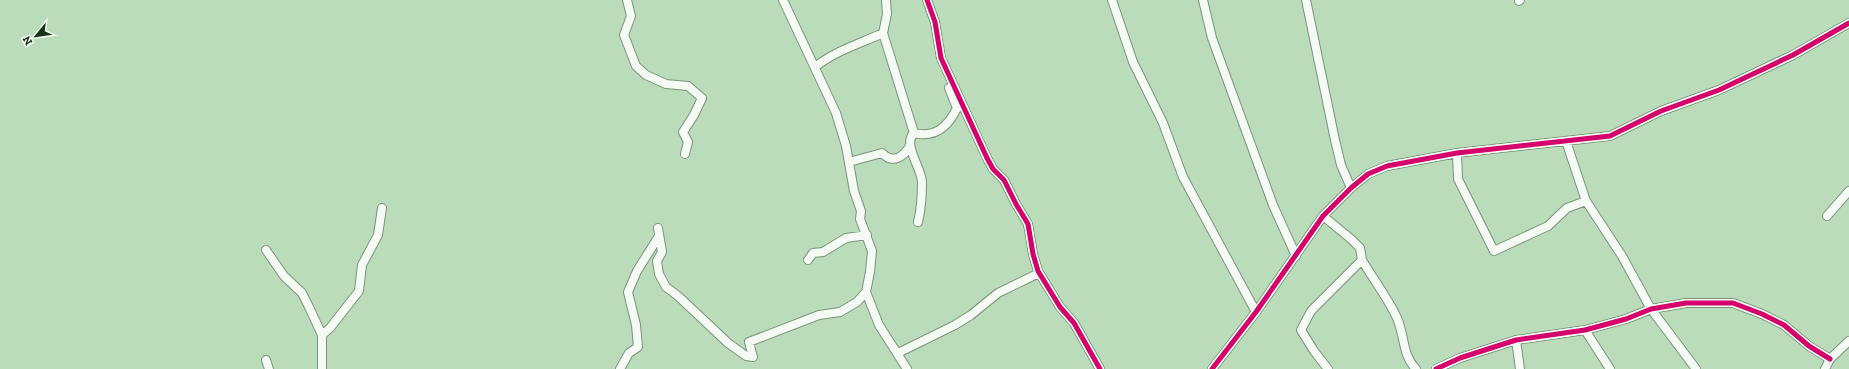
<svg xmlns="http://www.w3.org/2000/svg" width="1849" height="369" font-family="'Zilla Slab',serif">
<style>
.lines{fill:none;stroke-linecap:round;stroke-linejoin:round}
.minor-casing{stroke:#7a947a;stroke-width:10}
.minor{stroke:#f5faf5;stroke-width:8}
.cycleway-casing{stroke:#f1fdf0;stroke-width:8}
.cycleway{stroke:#d6006c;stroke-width:5}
</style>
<rect width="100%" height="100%" fill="#badcba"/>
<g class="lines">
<!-- minor casing -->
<g class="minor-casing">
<path id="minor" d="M627,0L631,16L624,35L636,66L646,75L666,84L688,86L702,98L694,115L683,132L688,142L685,154
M783,0L836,113L846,146L854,191L861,211L860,219L872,251L870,272L866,292L879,325L907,369
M886,0L887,14L883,33L914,133
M927,0L935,22L941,58L987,158L993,169L1004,180L1016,204L1028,224L1033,254L1038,271L1060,307L1074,323L1100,369
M1112,0L1133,62L1163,123L1183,177L1256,312
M1203,0L1212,38L1273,205L1296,256
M1306,0L1335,140L1341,165L1351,188
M1519,1L1520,0
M815,67C835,51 859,44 883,33
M914,133C935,138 948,127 957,108L949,88
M914,133C902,144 922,169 922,182C922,195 921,210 918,222
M1566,141L1586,201L1622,256L1651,309L1696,369
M1457,153L1458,179L1494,251L1548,226L1567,208L1586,201
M849,162L882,153C893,165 905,156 910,145
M1323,216L1351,239L1360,248L1362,260L1311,311L1301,330L1314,351L1328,369
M1827,216L1849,191
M658,228L662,252L657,261L659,274L666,287L678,296L728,343L746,356L753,357L749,342L819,315L840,312L857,302L866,292
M266,250L284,276L302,293L309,307L322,335V369
M808,260L813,253L823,252L846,238L867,235
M1362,260C1373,279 1388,298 1397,318C1405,336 1402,355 1416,369
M1585,330L1610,369
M322,335L330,328L359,291L362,265L378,235L382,208
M1516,340L1520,369
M898,353L955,325L971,315L998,293L1039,273
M266,360L269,369
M620,369L629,353L638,347L636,325L628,292L637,271L659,236
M1212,369L1256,312L1323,216L1351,188L1368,174L1387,166L1457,153L1610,136L1661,111L1719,90L1793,55L1849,23
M1436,369L1460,358L1516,340L1585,330L1626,319L1651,309L1686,303H1733L1762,314L1784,325L1809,346L1830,359
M1825,369L1830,359L1849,341"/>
</g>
<!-- minor -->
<use href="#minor" class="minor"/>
<!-- cycleway casing -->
<g class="cycleway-casing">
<path id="cycleway" d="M927,0L935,22L941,58L987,158L993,169L1004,180L1016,204L1028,224L1033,254L1038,271L1060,307L1074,323L1100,369
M1212,369L1256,312L1323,216L1351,188L1368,174L1387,166L1457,153L1610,136L1661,111L1719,90L1793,55L1849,23
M1436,369L1460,358L1516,340L1585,330L1626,319L1651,309L1686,303H1733L1762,314L1784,325L1809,346L1830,359"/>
</g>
<!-- cycleway -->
<use href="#cycleway" class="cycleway"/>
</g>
<!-- north arrow -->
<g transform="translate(36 36) rotate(241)" stroke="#f1fdf0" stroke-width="3" paint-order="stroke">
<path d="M0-3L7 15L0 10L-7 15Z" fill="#183118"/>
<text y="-6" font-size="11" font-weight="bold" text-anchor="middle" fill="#183118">N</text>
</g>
</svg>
